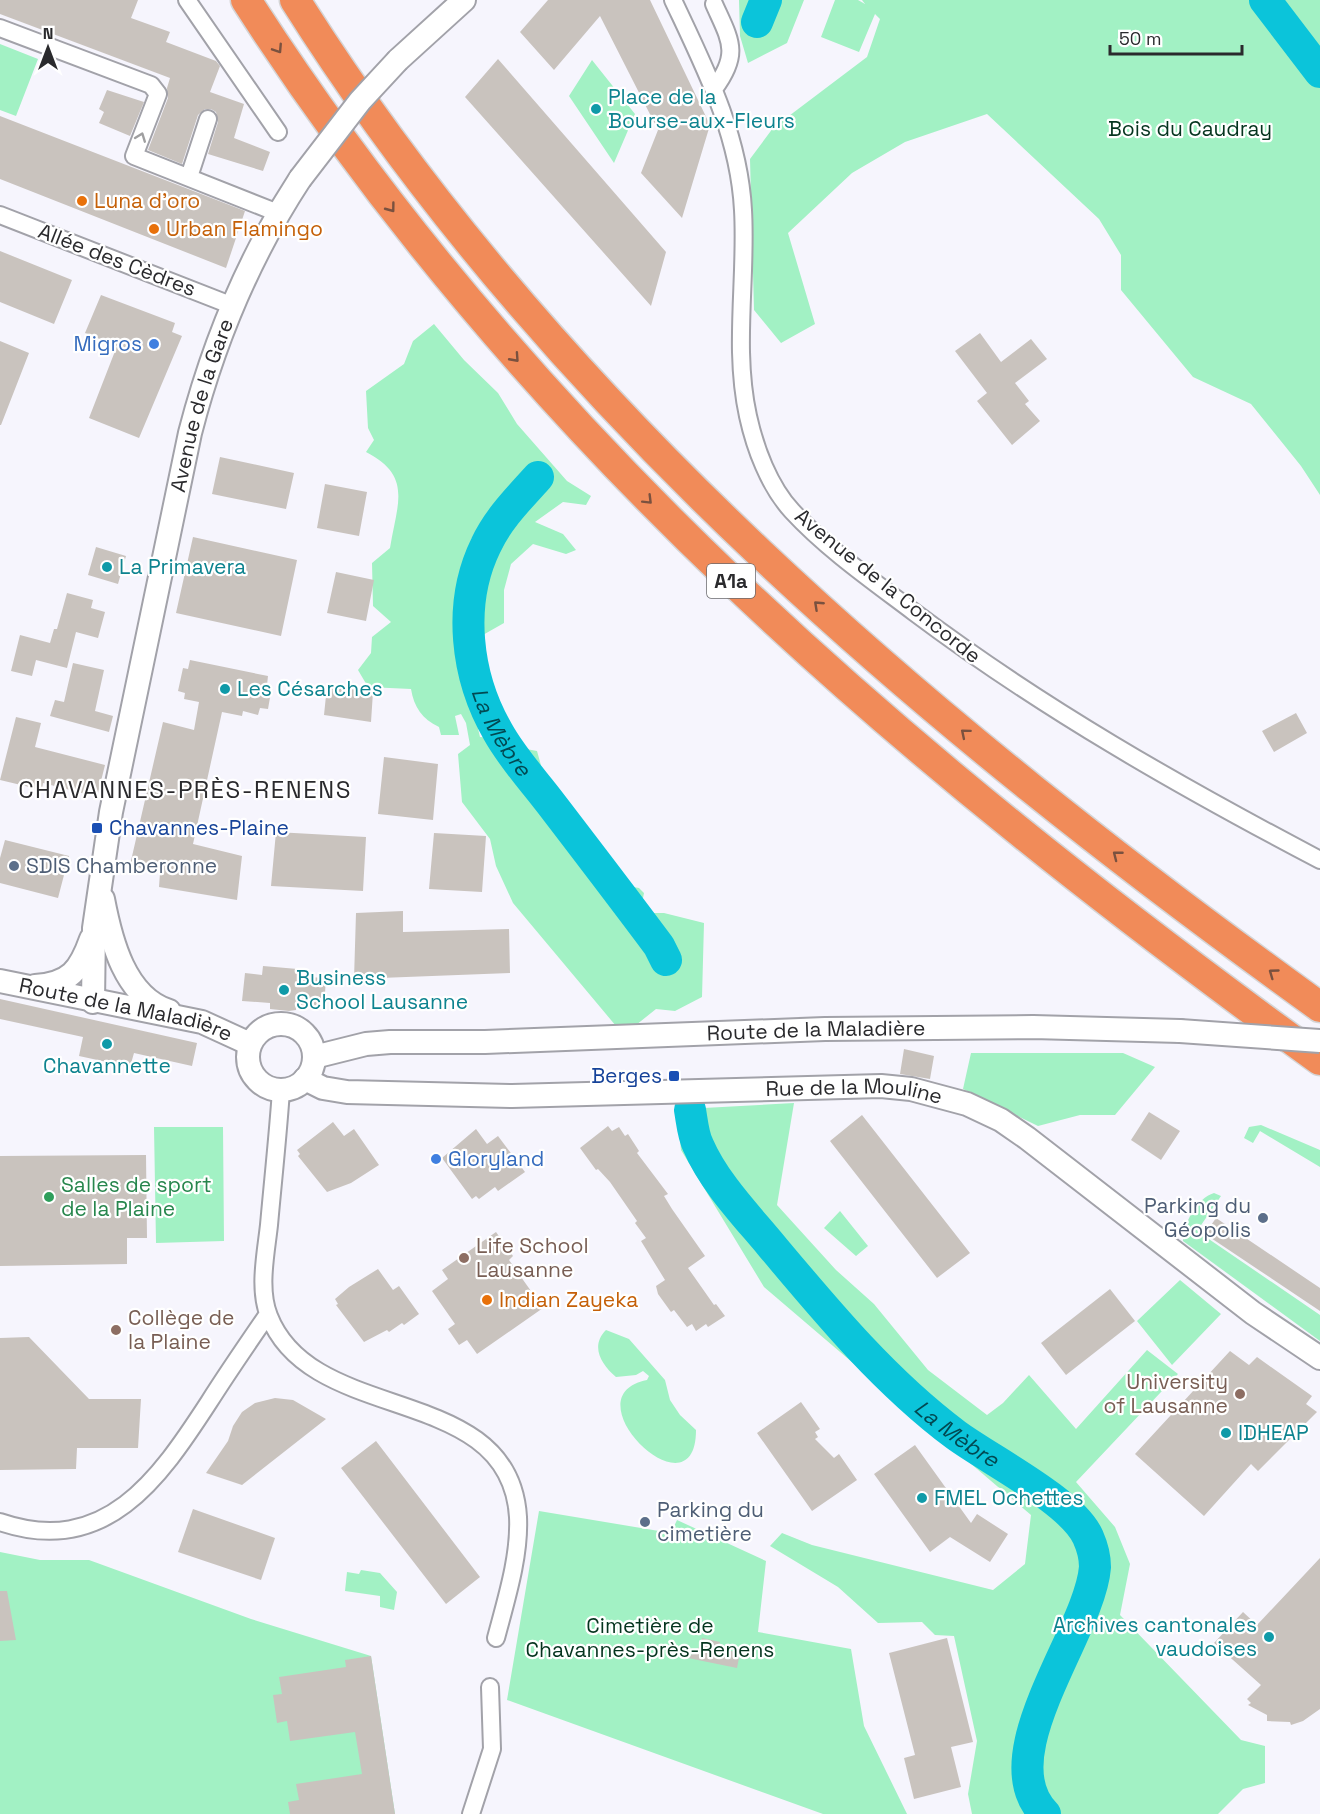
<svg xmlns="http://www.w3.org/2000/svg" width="1320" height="1814" font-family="'Space Grotesk',sans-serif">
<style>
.green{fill:#a2f1c4}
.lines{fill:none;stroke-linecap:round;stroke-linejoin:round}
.river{stroke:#0bc4da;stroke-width:32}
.building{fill:#c9c3be}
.street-casing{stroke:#a2a2a9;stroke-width:20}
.secondary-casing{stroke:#a2a2a9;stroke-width:26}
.highway-casing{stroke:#d4d4d5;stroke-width:33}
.street{stroke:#fff;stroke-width:16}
.secondary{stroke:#fff;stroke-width:22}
.highway{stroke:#f18b59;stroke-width:30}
.secondary-bridge-casing{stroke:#a2a2a9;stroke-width:26;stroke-linecap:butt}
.secondary-bridge{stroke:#fff;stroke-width:22}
.oneway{stroke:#7a513f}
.oneway2{stroke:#9f9fa0}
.culture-dot{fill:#0f9aa8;stroke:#fff;stroke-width:2}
.food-dot{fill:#e8710a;stroke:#fff;stroke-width:2}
.shop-dot{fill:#3f7fe0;stroke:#fff;stroke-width:2}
.transit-dot{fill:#1a4fb4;stroke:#fff;stroke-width:2}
.service-dot{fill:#5c6f8a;stroke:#fff;stroke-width:2}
.leisure-dot{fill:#2e9e5b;stroke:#fff;stroke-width:2}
.education-dot{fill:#8d6e63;stroke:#fff;stroke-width:2}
.labels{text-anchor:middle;stroke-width:4.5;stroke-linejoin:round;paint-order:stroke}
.shield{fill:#fff;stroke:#6a6a6c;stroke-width:1.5}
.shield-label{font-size:20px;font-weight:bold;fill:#2a2a2d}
.culture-label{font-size:21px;fill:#0d838f;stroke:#fff;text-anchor:start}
.park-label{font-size:21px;fill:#04341e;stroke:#fff}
.food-label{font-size:21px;fill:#c56008;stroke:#fff;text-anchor:start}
.street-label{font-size:21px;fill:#2a2a2d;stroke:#fff}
.shop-label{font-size:21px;fill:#366cbe;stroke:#fff;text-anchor:end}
.transit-label{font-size:21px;fill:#164399;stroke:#fff;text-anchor:start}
.service-label{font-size:21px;fill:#4e5e75;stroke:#fff;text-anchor:start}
.leisure-label{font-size:21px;fill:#27864d;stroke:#fff;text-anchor:start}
.education-label{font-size:21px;fill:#785e54;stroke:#fff;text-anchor:start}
.water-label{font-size:22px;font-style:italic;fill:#024952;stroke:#fff}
.quarter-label{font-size:24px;letter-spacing:1.5px;fill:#2a2a2d;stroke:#fff}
</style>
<rect width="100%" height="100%" fill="#f6f5fd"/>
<!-- green -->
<path class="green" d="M739,0H804L787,43L748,63L740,36Z
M835,0H858L865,4L862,0H1320V495L1301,466L1251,404L1193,377L1121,290V255L1099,219L987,114L905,142L852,173L788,233L815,324L781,343L754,310L750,159L773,128L867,57L880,19L875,14L859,52L821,37Z
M0,44L38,59L16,116L0,110Z
M592,60L635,114L614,163L569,96Z
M434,324L464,360L498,393L517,424L567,481L591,496L586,505L563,502L535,522L563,534L576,550L566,554L533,544L511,564L504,590V623L467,644L468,686L480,737L506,739L516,756L526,749L537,751L542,769L537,779L558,798L557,808L585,842L598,840L628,886L639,888L644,893L640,913H664L704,923L702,997L675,1011L656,1009L631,1029L616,1026L513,903L496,866L490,839L462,802L458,754L470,745L466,723L461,714L455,716L459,735H441L439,727C422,719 414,707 411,689L368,687L358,670L371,653L372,637L391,622L373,606L372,563L390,548C397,504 413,476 366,452L374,440L368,428L366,391L404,364L413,341Z
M971,1053H1123L1155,1067L1115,1115H1080L1038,1126L963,1089Z
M794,1103L777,1205L836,1270L874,1304L928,1370L987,1415L1003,1403L1029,1375L1076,1429L1147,1350L1178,1374L1076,1482L1115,1527L1130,1564L1120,1615L1241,1740L1265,1746V1783L1243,1789L1218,1814H972L968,1794L977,1741L954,1636L935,1635L922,1622L878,1623L838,1587L770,1546L782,1533L812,1545L993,1590L1025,1564L1031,1515L764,1287L681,1150L677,1112L685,1109Z
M1261,1125L1320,1150V1167L1260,1131L1253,1143L1244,1138L1249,1127Z
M154,1127H223L224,1241L156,1243Z
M1214,1193L1221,1196L1197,1231L1320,1315V1341L1183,1241C1183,1224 1197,1198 1214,1193Z
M840,1211L868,1246L856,1256L824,1228Z
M1180,1280L1221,1314L1172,1365L1137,1321Z
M606,1330L629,1339L665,1380L670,1400L680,1415L696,1430C696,1521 566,1396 647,1380L649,1376L643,1371L636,1375L616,1377C601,1364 590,1346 606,1330Z
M539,1511L671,1533L677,1520L766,1561L758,1632L851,1649L864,1726L907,1814H823L507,1700Z
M0,1552L40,1560H89L251,1619L371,1656L395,1814H0Z
M361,1570L380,1573L397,1592L394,1610L380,1607V1596L345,1591L347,1572L359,1574Z"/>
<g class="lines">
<!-- river -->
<g class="river">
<path d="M1265,0L1320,72"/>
<path d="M757,22L766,0"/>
<path id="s1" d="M538,477C519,498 498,519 486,545C457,604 466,677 498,732C513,759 534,781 552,805C588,852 624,899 659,946L666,960"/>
<path id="s2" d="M690,1110C692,1121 693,1135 698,1145C714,1182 745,1214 770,1244C827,1312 885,1382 956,1435C990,1460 1072,1501 1088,1537C1092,1546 1095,1557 1095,1567C1090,1633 987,1756 1045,1814"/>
</g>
</g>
<!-- building -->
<path class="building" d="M0,0H138L131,18L170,32L166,42L216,61L220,66L210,92L244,104L234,138L270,152L263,171L208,154L218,122L216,112L211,109H205L198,115L182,164L148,150L168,98L167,88L170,78L0,14Z
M548,0H650L710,125L682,218L641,173L658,130L600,16L554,70L520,32Z
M498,59L666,252L651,306L465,97Z
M107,90L144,102L130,136L99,123L104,112L99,109Z
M0,116L245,211L226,268L0,179Z
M0,251L72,280L54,324L0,302Z
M101,295L175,323L172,332L182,336L139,438L89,418L117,346L85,333Z
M980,333L1001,362L1031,339L1047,359L1015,383L1029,401L1025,404L1040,421L1012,445L977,401L987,393L955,351Z
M0,341L29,353L1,425H0Z
M220,457L294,473L286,509L212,494Z
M325,484L367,492L359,536L317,528Z
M193,537L297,560L281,636L176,613Z
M96,547L126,556L118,584L88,575Z
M336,572L374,580L366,621L327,613Z
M67,593L93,600L91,608L105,612L98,638L76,632L67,668L36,660L32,676L11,671L20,635L50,643L54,629H57Z
M190,660L268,676L267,685L272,686L268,709L260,708L258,715L243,711L242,716L222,712L193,844L242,856L237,900L159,887L160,873L130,865L163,722L194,730L199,702L184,699L185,693L178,691L183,668L188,669Z
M73,663L104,670L95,711L113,716L109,732L50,716L55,700L64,702Z
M327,686L373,692L371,722L324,715Z
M1296,713L1307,733L1274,752L1262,731Z
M16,717L41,723L35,747L105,765L97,797L43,783L42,790L0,780Z
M384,757L438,764L433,820L378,814Z
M276,832L366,837L363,891L271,886Z
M434,833L486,836L482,892L429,889Z
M5,840L69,856L58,898L0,883V858Z
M403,911V932L509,929L510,973L354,979L356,913Z
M263,966L309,970L308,977L326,978L324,1008L296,1005V1010L289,1011L270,1009V1003L242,1001L245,973L262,975Z
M0,999L197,1043L192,1066L134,1053L130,1067L79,1056L83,1037L0,1019Z
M904,1049L934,1056L930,1079L900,1074Z
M1149,1112L1180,1131L1161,1160L1131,1140Z
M862,1115L970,1253L937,1278L830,1141Z
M333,1122L344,1136L354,1129L379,1165L351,1183L327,1192L298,1156L300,1154L297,1150Z
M608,1126L612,1131L619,1127L625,1136L628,1134L639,1151L637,1153L668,1194L664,1196L672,1209L705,1256L688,1268L714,1305L716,1304L725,1316L708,1327L706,1324L696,1331L692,1324L687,1327L674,1310L671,1312L658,1294L656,1286L665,1280L641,1241L646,1238L635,1223L637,1221L610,1182L598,1169L596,1170L580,1148Z
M476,1129L487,1144L498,1136L525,1172L498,1191L495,1187L479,1199L476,1196L472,1199L442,1158Z
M146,1155L147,1238H127V1264L0,1266V1156Z
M1216,1218L1320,1288V1311L1205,1234Z
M496,1232L513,1256L509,1260L543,1308L477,1354L467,1340L459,1345L448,1329L455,1324L432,1291L448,1279L442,1270Z
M378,1269L393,1290L399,1286L419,1314L404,1325L402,1323L389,1332L387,1330L364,1342L336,1305L338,1304L335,1299L349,1287Z
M1110,1289L1135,1321L1066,1375L1041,1343Z
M29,1337L89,1399H141L138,1448H77L76,1469L0,1470V1338Z
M1230,1351L1249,1365L1257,1357L1312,1396L1306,1404L1317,1412L1258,1471L1251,1464L1204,1516L1135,1454Z
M275,1398L293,1400L326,1419L242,1485L206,1473L228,1441L233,1426L242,1412L255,1403Z
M801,1402L820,1429L815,1432L818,1437L815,1439L834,1458L839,1454L857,1480L812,1511L757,1433Z
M376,1441L480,1577L446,1604L341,1468Z
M915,1445L971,1523L977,1514L1008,1534L990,1562L950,1537L930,1552L874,1474Z
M193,1509L275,1538L261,1580L178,1552Z
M1320,1558V1709L1303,1721L1291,1725L1290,1722L1267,1721V1715L1248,1705L1251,1703L1247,1699L1261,1685L1214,1643L1243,1612L1257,1625Z
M0,1591H7L16,1640L0,1641Z
M702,1638L720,1642L719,1648L740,1653L737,1668L688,1658L700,1646Z
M947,1638L973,1742L951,1747L961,1787L914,1799L904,1758L915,1755L889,1653Z
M371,1656L395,1814H290L288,1802L299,1800L296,1784L362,1774L355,1732L290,1741L287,1721L277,1723L273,1695L282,1694L279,1677L346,1667L345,1660Z"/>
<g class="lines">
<!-- street casing -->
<g class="street-casing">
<path id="street" d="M187,0L278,132
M673,0C705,68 739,134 743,210C747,278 733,348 748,416C755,448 769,486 792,511C827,549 873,581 914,612C1042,708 1179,786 1320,860
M0,28L151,85L158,94L134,156L278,213
M714,89C741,53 730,40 714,4
M189,177L208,119
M0,215L233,306
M281,1090C278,1135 273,1180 269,1225C266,1253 258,1289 269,1316C312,1427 510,1381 518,1517C520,1556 506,1600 496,1638
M0,1522C105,1558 159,1479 209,1402C228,1372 248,1343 268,1314
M471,1814L492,1749L490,1687"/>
</g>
<!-- secondary casing -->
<g class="secondary-casing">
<g id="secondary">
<path d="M398,60L464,0"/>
<path d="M103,899C111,941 125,997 169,1011"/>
<path id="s3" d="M0,981L202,1022L250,1044"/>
<path d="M35,986C70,984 80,970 91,939"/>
<path id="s4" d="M93,1002L94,928L111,812L190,433C213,344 249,257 300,179"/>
<circle cx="281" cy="1057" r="33"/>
<path id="s5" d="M314,1057L366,1044L390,1042H485L825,1029L1033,1027L1180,1031"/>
<path id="s6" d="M305,1079L323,1088L347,1092L512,1096L881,1086L911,1089L967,1104L1001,1120L1027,1138L1253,1313L1320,1358"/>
</g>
</g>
<!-- highway casing -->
<g class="highway-casing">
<path id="highway" d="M246,0C527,437 903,758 1320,1060
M295,0C552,408 933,728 1320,1007"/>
</g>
<!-- street -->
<use href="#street" class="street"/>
<!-- secondary -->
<use href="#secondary" class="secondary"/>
<!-- highway -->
<use href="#highway" class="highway"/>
<!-- secondary-bridge casing -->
<g class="secondary-bridge-casing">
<path id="secondary-bridge" d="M300,179L360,101L398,60
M1180,1031L1320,1041"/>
</g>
<!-- secondary-bridge -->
<use href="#secondary-bridge" class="secondary-bridge"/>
</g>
<!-- one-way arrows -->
<defs><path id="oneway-chevron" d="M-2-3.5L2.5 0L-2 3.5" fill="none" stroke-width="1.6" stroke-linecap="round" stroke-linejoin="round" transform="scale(1.5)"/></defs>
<g class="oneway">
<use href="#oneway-chevron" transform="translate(278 49) rotate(57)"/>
<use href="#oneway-chevron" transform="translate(391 208) rotate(53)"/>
<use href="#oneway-chevron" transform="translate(515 358) rotate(48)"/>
<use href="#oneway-chevron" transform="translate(648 500) rotate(45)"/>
<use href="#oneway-chevron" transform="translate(818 605) rotate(-137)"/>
<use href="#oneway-chevron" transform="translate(965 733) rotate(-140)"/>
<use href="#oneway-chevron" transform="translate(1117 855) rotate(-142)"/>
<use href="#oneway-chevron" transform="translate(1273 973) rotate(-144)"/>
</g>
<use class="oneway2" href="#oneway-chevron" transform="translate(141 137) rotate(-69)"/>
<!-- markers -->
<g class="culture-dot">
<circle cx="596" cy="109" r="6"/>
<circle cx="107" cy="567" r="6"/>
<circle cx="225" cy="689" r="6"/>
<circle cx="284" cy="990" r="6"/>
<circle cx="107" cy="1044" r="6"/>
<circle cx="1226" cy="1433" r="6"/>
<circle cx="922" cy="1498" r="6"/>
<circle cx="1269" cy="1637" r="6"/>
</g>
<g class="food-dot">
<circle cx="82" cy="201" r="6"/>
<circle cx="154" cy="229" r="6"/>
<circle cx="487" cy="1300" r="6"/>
</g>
<g class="shop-dot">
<circle cx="154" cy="344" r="6"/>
<circle cx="436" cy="1159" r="6"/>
</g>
<g class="transit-dot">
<rect x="91" y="822" width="12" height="12" rx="3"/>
<rect x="668" y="1070" width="12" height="12" rx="3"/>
</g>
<g class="service-dot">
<circle cx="14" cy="866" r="6"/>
<circle cx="1263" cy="1218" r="6"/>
<circle cx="645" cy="1522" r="6"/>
</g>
<circle class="leisure-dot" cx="49" cy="1197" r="6"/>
<g class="education-dot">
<circle cx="464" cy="1258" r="6"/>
<circle cx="116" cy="1330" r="6"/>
<circle cx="1240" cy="1394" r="6"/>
</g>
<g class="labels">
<!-- shield labels -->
<rect class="shield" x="707" y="564" width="48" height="34" rx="4.5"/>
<g class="shield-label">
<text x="731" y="588">A1a</text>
</g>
<!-- culture labels -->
<g class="culture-label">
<text x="608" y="104">Place de la<tspan x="608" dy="24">Bourse-aux-Fleurs</tspan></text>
<text x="119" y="574">La Primavera</text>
<text x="237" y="696">Les Césarches</text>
<text x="296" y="985">Business<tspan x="296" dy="24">School Lausanne</tspan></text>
<text x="107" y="1073" text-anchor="middle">Chavannette</text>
<text x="1238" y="1440">IDHEAP</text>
<text x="934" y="1505">FMEL Ochettes</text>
<text x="1257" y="1632" text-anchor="end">Archives cantonales<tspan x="1257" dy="24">vaudoises</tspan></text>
</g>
<!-- park labels -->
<g class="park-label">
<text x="1190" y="136">Bois du Caudray</text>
<text x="650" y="1633">Cimetière de<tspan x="650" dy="24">Chavannes-près-Renens</tspan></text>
</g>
<!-- food labels -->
<g class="food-label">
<text x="94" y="208">Luna d'oro</text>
<text x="166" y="236">Urban Flamingo</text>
<text x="499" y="1307">Indian Zayeka</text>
</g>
<!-- street labels -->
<g class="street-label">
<text transform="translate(117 260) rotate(21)" y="7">Allée des Cèdres</text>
<text dy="7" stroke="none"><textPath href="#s4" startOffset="608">Avenue de la Gare</textPath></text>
<text transform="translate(888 586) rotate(39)" y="7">Avenue de la Concorde</text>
<text dy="7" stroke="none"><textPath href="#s3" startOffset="129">Route de la Maladière</textPath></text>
<text dy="7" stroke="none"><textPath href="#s5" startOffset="504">Route de la Maladière</textPath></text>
<text dy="7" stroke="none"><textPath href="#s6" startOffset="552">Rue de la Mouline</textPath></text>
</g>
<!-- shop labels -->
<g class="shop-label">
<text x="142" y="351">Migros</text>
<text x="448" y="1166" text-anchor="start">Gloryland</text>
</g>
<!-- transit labels -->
<g class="transit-label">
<text x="109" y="835">Chavannes-Plaine</text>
<text x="662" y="1083" text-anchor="end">Berges</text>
</g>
<!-- service labels -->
<g class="service-label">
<text x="26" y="873">SDIS Chamberonne</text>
<text x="1251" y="1213" text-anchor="end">Parking du<tspan x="1251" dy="24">Géopolis</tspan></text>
<text x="657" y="1517">Parking du<tspan x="657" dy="24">cimetière</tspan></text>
</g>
<!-- leisure labels -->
<g class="leisure-label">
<text x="61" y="1192">Salles de sport<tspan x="61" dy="24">de la Plaine</tspan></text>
</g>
<!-- education labels -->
<g class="education-label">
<text x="476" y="1253">Life School<tspan x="476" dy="24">Lausanne</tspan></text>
<text x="128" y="1325">Collège de<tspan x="128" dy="24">la Plaine</tspan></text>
<text x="1228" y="1389" text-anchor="end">University<tspan x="1228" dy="24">of Lausanne</tspan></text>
</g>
<!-- water labels -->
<g class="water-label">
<text dy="8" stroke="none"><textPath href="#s1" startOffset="282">La Mèbre</textPath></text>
<text dy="8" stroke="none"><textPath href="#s2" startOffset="426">La Mèbre</textPath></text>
</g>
<!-- quarter labels -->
<g class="quarter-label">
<text x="185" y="798">CHAVANNES-PRÈS-RENENS</text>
</g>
</g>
<!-- north arrow -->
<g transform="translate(48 48)" stroke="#ffffff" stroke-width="4.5" paint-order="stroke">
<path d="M0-4.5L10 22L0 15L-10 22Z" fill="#2a2a2d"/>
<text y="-9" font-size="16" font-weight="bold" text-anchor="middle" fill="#2a2a2d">N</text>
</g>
<!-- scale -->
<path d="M1110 45v9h132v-9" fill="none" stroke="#2a2a2d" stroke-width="3"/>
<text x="1119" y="45" font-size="18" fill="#2a2a2d" stroke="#ffffff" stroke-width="4.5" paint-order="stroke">50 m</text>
</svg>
